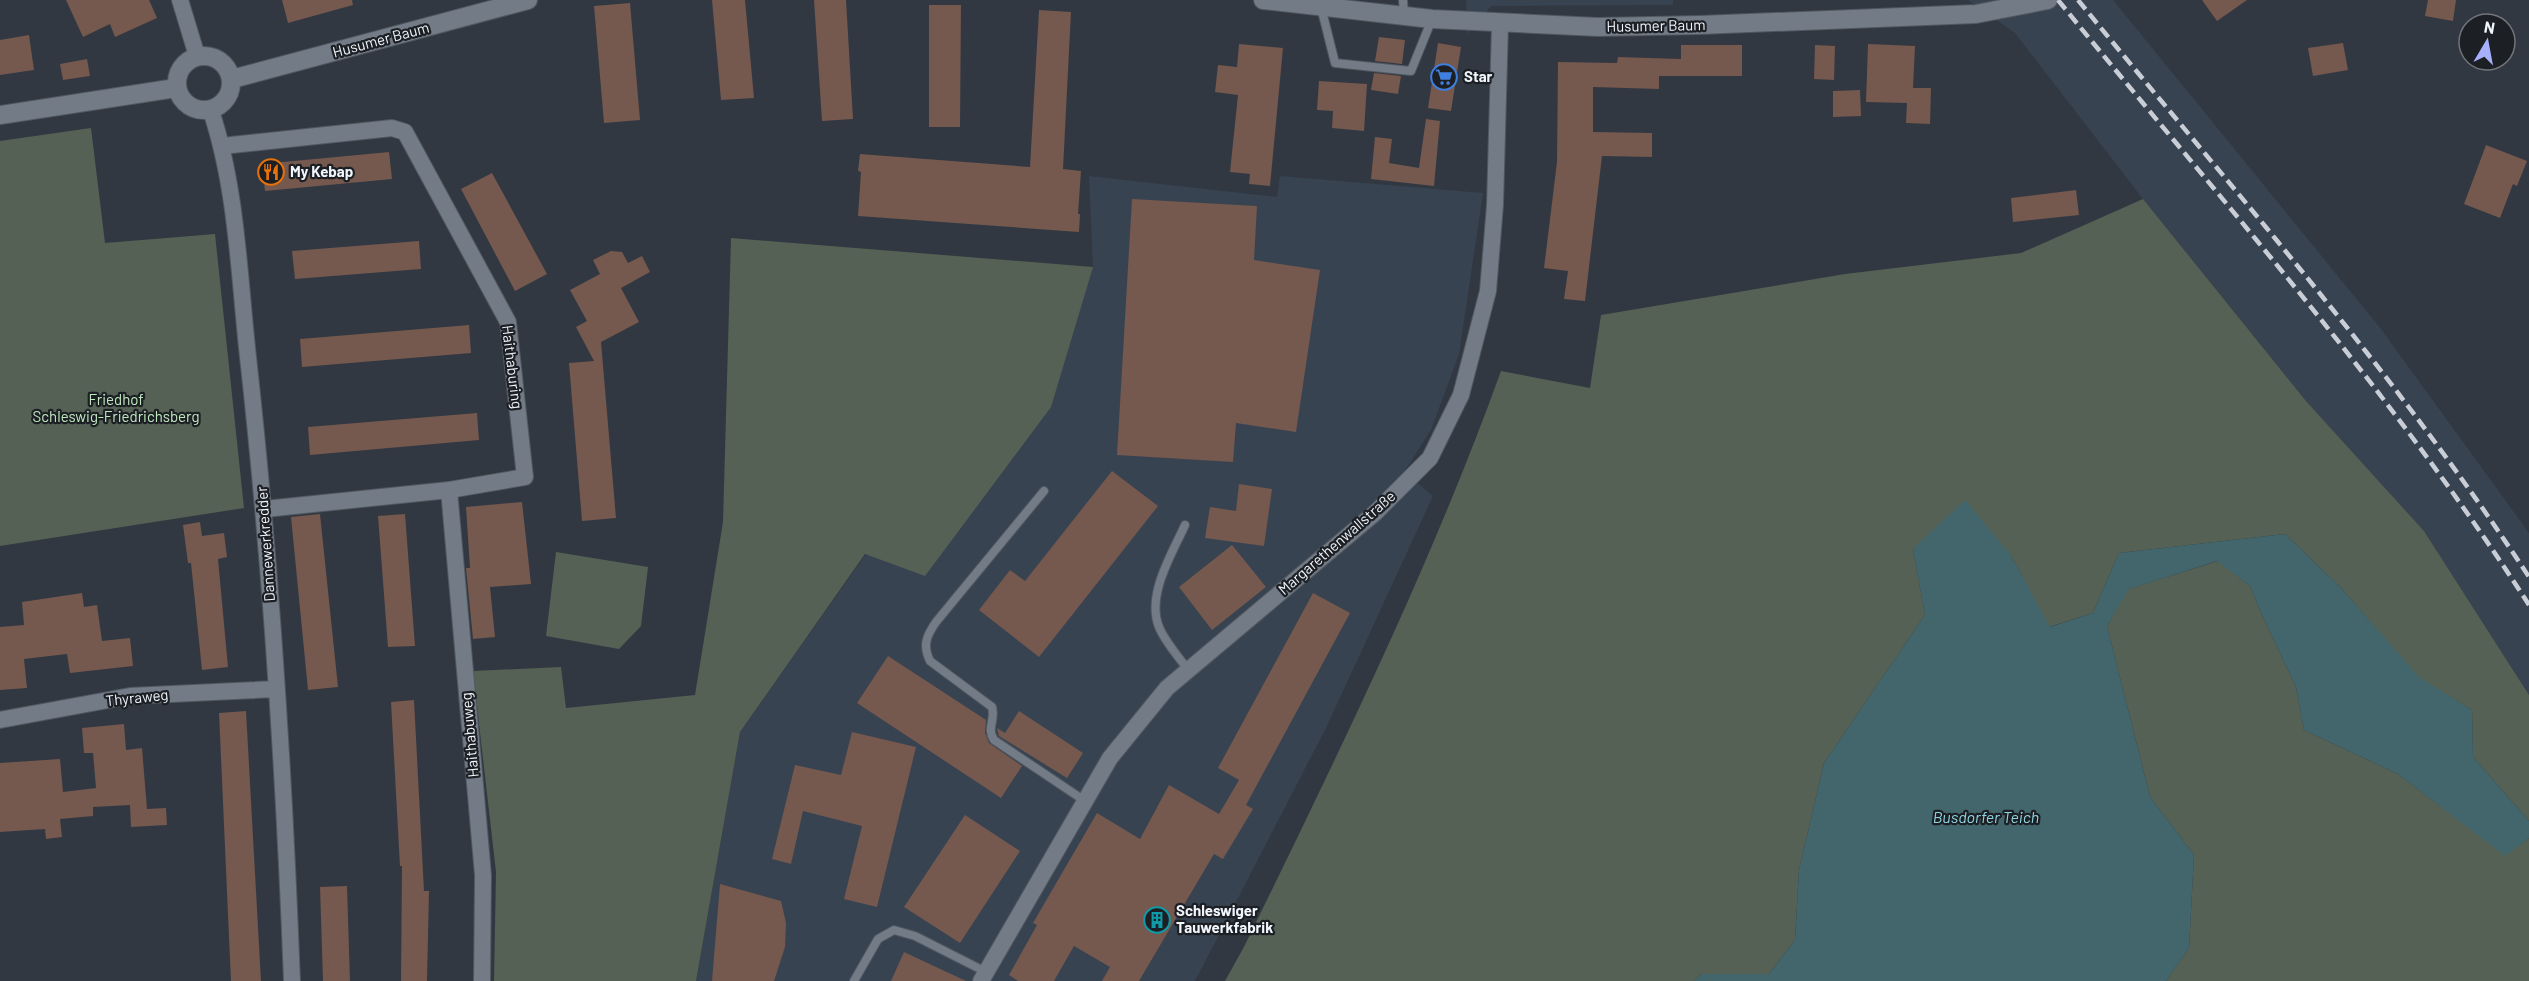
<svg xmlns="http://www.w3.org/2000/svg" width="2529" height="981" font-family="Barlow,sans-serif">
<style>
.built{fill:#384351}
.green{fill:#556154}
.water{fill:#42666c}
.building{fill:#75584e}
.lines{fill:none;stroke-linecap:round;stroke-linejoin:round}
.lane-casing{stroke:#51575f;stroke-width:10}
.street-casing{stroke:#51575f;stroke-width:18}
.secondary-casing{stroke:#51575f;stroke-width:20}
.lane{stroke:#727b86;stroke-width:8}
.street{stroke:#727b86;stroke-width:16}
.secondary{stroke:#727b86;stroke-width:18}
.rail{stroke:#c9ced6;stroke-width:4.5;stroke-dasharray:12 6;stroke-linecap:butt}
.labels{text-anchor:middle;stroke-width:4.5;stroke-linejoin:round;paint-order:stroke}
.street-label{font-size:15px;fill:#f1f5fc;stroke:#1c1f24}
.poi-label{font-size:15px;font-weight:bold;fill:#f1f5fc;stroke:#1c1f24;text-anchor:start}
.park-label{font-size:15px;fill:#c0e9bf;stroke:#1c1f24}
.water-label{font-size:16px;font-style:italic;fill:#90d6e2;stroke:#1c1f24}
</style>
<rect width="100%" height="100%" fill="#313842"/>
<!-- built -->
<path class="built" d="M1466,0H1673V5L1491,6L1468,34Z
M1968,0H2113L2381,329L2529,533V695L2424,531L2306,401L2143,199L2015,33Z
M1089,176L1277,197L1280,176L1483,193L1459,354L1431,430L1404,472L1433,496L1326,728L1195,981H696L740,732L866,554L1093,267Z"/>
<!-- green -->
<path class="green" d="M91,128L105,243L215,234L244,508L0,546V141Z
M2143,199L2306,401L2424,531L2529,695V821L2473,757L2472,710L2419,678L2341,588L2285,534L2119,553L2093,613L2049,627L2010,554L1913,549L1925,615L1824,763L1799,870L1795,940L1769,974H1702L1694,981H1225L1245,945C1337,756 1430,568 1501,371L1590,388L1601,315L1845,274L2021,253Z
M731,238L1093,267L1051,407L925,576L865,554L740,732L696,981H494L496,872L473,671L561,667L566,708L695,695L723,522Z
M556,552L648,567L641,626L619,649L546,636Z
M2218,561L2250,586L2262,615L2296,687L2304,730L2398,774L2505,855L2529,838V981H2166L2189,948L2194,855L2150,797L2107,626L2128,589Z"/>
<!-- water -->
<path class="water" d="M1965,500L2010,554L2050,627L2093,613L2119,553L2285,534L2341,588L2419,677L2472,710L2473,757L2529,821V838L2505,856L2398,774L2304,730L2296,687L2262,615L2250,586L2217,561L2129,589L2107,626L2150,797L2194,855L2189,948L2166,981H1694L1702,974H1769L1795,940L1799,870L1824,763L1925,615L1913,549Z"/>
<!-- building -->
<path class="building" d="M66,0H149L157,18L115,37L110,24L83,37Z
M282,0H352L353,5L288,23Z
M712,0H745L754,98L721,100Z
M814,0H846L853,119L822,121Z
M2202,0H2247L2217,21Z
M2428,0H2456L2453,21L2425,16Z
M630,3L640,120L604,123L594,6Z
M929,5H961L960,127H929Z
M1039,10L1071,12L1063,169L1081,171L1078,214H1080L1079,232L858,216L861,172L858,171L860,154L1030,167Z
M29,35L34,70L0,75V40Z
M1379,37L1405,40L1402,64L1375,61Z
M1438,43L1461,47L1451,111L1428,108Z
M2343,43L2348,70L2313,76L2308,48Z
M1239,44L1283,48L1270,186L1249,184L1250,174L1230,172L1238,95L1215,92L1218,65L1237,67Z
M1868,44L1915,46L1913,88H1931L1930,124L1906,123L1907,103L1866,102Z
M1681,45H1742V76H1659V89L1593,87V132L1652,133V157L1602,156L1585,301L1564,299L1568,271L1544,268L1557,162L1558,62L1617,63L1618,57L1681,59Z
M1815,45L1835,46L1834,80L1814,79Z
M87,59L90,76L63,80L60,64Z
M1374,73L1401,76L1398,94L1371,90Z
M1319,81L1367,84L1364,131L1332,128L1333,111L1317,110Z
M1860,90L1861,116L1833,117V91Z
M1426,119L1440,121L1434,186L1371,179L1375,137L1392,139L1389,163L1419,168Z
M2486,145L2527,161L2517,186L2513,184L2500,218L2464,204Z
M389,152L392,179L265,191L262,164Z
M492,173L547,274L515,291L461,189Z
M2076,190L2079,215L2013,222L2011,198Z
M1132,199L1257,206L1254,260L1320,270L1296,432L1236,423L1233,462L1117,455Z
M419,241L421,269L295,279L292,251Z
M611,251L622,252L628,263L642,256L650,272L621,288L639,322L601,342L616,518L582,521L569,363L594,361L576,327L587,321L570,290L600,274L593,260Z
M469,325L471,353L302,367L300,339Z
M477,413L479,440L310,455L308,427Z
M1112,471L1158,506L1039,657L979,610L1010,570L1025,581Z
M1239,484L1272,489L1264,546L1205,538L1210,507L1236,511Z
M522,502L531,584L490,587L495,637L473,639L466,568H470L466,507Z
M320,514L338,687L308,690L291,517Z
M405,514L415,646L388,647L378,516Z
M200,522L202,536L224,533L227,557L218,559L228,667L202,670L191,563H188L183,525Z
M1232,545L1266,587L1212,630L1179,587Z
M82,593L84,607L97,605L102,641L130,638L133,666L70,673L67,654L24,659L27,688L0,690V627L24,625L22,602Z
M1313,593L1350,613L1246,805L1253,809L1223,859L1214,854L1139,981H1102L1110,967L1074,946L1054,981H1018L1009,975L1037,925L1033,923L1097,813L1140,839L1169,785L1219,814L1239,780L1218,768Z
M888,656L986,720L985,733L989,743L1022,766L1001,798L857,703Z
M414,700L424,891H429L427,981H401L402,866H400L391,702Z
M246,711L261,981H231L219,713Z
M1019,711L1083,753L1067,778L999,736L997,728L1005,733Z
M124,724L126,750L142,748L147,809L166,808L167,825L131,827L130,805L93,807V816L60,819L62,837L46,839L45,829L0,832V763L60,759L63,792L96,788L93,753H84L82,728Z
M852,732L916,747L877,907L844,899L862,826L803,811L791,864L772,859L795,765L841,775Z
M965,815L1020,851L960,943L904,907Z
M720,884L781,901L786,923L785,947L774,981H712Z
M347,886L350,981H323L320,887Z
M904,952L966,981H891Z"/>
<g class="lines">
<!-- lane casing -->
<g class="lane-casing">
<path id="lane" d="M1403,0L1404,16
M1321,7L1335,63L1411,71L1432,19
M1044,491L936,622C927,635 922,645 930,661L992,707C996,720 986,728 994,740L1085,801
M1185,525C1172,554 1146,595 1159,627C1165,642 1179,657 1188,670
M854,981L878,939L894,930L915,936L986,972"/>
</g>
<!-- street casing -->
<g class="street-casing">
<path id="street" d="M180,0L197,56
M211,111C237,189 239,276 248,357C271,564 284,773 292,981
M222,146L392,128L405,132L508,322L525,477L449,490L265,509
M449,490L483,875L482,981
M0,720L130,696L276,689
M981,981L1110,758L1167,688L1375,513L1430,458L1461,395L1488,291L1495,205L1500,24"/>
</g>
<!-- secondary casing -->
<g class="secondary-casing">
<path id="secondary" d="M1263,0L1432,19L1598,27L1700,25L1976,14L2048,0
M177 83a27 27 0 1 1 54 0a27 27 0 1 1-54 0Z
M232,79L528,0
M0,115L176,88"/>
</g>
<!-- lane -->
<use href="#lane" class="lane"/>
<!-- street -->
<use href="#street" class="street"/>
<!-- secondary -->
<use href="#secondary" class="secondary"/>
<!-- rail -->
<path class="rail" d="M2058,0C2219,198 2391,390 2529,605
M2078,0C2232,189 2395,372 2529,577"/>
</g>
<!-- icons -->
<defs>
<g id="supermarket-ring" transform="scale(1.35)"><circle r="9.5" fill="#1c1f24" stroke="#3f7fe0" stroke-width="1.5"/><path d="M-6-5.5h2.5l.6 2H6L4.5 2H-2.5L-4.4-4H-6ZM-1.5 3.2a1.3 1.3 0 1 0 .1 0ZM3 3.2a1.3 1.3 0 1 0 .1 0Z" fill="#3f7fe0"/></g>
<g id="restaurant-ring" transform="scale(1.35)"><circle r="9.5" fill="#1c1f24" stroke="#e8710a" stroke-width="1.5"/><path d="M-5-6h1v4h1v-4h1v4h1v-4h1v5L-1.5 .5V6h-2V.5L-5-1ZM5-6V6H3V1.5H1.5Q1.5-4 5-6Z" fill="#e8710a"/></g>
<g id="building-ring" transform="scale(1.35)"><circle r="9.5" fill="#1c1f24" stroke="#0f9aa8" stroke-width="1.5"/><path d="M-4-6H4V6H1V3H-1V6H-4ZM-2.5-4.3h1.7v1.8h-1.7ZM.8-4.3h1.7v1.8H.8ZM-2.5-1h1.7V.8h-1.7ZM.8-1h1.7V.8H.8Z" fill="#0f9aa8"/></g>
</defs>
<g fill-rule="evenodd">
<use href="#supermarket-ring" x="1444" y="77"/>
<use href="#restaurant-ring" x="271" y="172"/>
<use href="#building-ring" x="1157" y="920"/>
</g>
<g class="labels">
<!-- street labels -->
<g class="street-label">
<text transform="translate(1656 26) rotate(-1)" y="5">Husumer Baum</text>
<text transform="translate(381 40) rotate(-15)" y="5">Husumer Baum</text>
<text transform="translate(512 367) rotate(83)" y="5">Haithaburing</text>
<text transform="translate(1337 543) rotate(-41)" y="5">Margarethenwallstraße</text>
<text transform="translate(266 544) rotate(-94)" y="5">Dannewerkredder</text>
<text transform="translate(137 698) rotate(-6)" y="5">Thyraweg</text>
<text transform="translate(470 735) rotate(-95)" y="5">Haithabuweg</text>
</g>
<!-- poi labels -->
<g class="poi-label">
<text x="1464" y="82">Star</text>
<text x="290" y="177">My Kebap</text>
<text x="1176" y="916">Schleswiger<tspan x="1176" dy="17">Tauwerkfabrik</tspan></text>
</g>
<!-- park labels -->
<g class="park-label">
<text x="116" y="405">Friedhof<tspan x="116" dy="17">Schleswig-Friedrichsberg</tspan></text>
</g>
<!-- water labels -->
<g class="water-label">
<text x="1986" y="823">Busdorfer Teich</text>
</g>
</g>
<!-- north arrow -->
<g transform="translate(2487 42) rotate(10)"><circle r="28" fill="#1c1f24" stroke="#71757a" stroke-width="1.5"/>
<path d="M0-4.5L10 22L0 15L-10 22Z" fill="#a7b0fc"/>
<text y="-9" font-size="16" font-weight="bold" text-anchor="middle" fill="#f1f5fc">N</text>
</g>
</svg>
